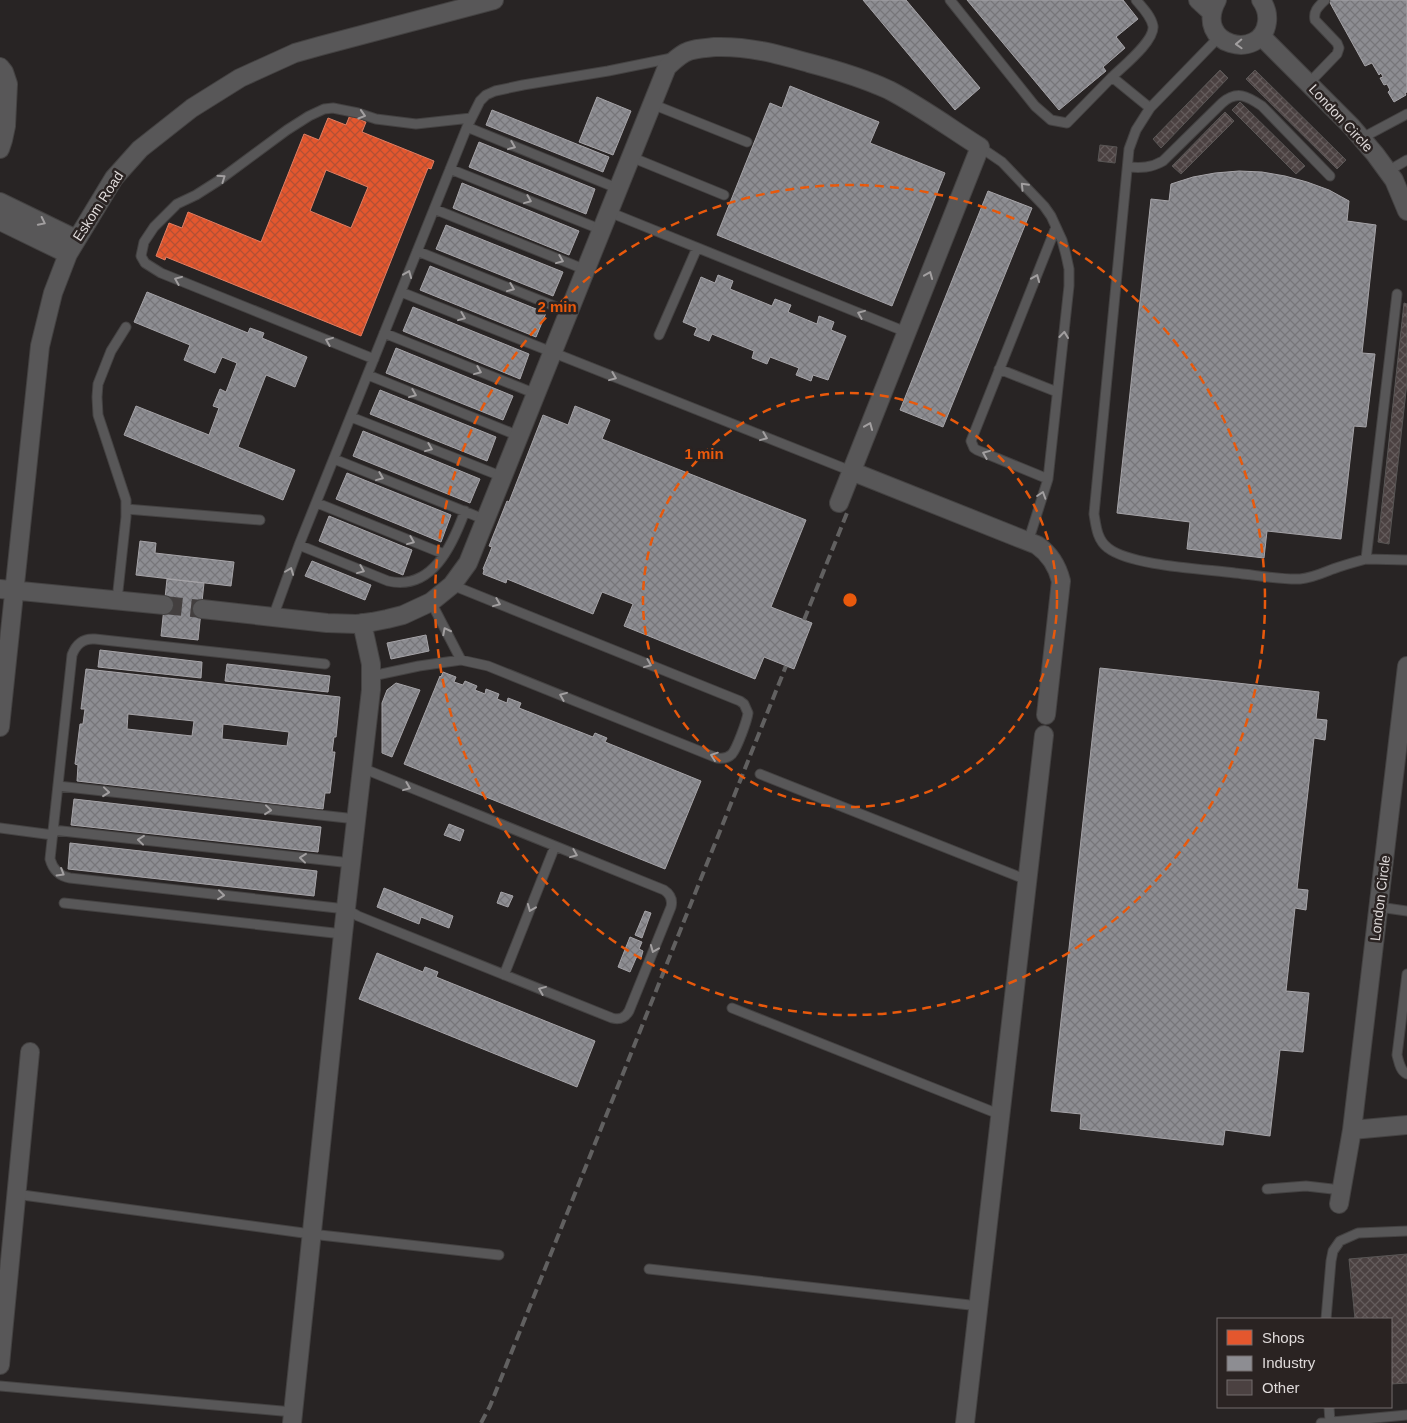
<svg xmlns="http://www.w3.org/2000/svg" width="1407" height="1423" font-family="Helvetica,sans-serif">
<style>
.shops{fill:url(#shops-cross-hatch);stroke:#e27e62;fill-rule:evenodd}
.industry{fill:url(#industry-cross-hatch);stroke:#a6a4a8;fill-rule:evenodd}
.building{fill:url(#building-cross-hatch);stroke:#595655}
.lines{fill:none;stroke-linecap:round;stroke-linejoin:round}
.minor-tunnel{stroke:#433f3f;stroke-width:18;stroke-dasharray:18 9;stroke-linecap:butt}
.service-casing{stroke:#444242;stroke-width:11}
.minor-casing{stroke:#444242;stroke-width:20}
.service{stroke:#585758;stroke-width:9}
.minor{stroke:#585758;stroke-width:18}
.rail{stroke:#616060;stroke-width:4;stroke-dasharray:10 5;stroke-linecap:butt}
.oneway{stroke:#a29fa0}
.ring{fill:none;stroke:#e8590c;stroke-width:2.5;stroke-dasharray:9 6}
.labels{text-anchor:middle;stroke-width:5;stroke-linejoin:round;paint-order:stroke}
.street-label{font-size:14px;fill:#dfdada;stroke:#2a2322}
.centre{fill:#e8590c;stroke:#2a2322;stroke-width:2.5}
.ring-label{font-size:15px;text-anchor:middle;font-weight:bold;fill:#e8590c;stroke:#2a2322;stroke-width:5;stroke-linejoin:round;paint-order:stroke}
</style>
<defs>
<pattern id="shops-cross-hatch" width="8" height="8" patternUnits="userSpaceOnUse" patternTransform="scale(1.25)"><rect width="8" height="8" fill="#e4572e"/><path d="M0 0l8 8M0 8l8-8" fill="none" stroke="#b45034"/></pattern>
<pattern id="industry-cross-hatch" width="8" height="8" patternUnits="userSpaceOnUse" patternTransform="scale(1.25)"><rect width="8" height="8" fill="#8d8d92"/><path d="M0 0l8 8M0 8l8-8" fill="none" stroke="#77767a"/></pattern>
<pattern id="building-cross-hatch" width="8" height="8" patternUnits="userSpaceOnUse" patternTransform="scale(1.25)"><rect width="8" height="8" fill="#4b4141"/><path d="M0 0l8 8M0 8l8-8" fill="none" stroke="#645c5c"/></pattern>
</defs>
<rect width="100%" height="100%" fill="#282424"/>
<!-- shops -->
<path class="shops" d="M350,115L366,122L362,132L434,161L431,169L428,168L361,336L166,257L165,260L156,256L169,223L182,228L188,212L261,242L304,134L319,140L328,118L346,125ZM326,170L368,187L351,228L310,211Z"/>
<!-- industry -->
<path class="industry" d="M863,0H906L980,88L955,110Z
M967,0H1123L1138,19L1116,37L1125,48L1103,67L1106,71L1059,110Z
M1332,0H1407V92L1405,93L1406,95L1394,102L1388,92L1390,90L1387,84L1384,85L1380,78L1383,77L1381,73L1379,75L1372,63L1365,66L1329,1Z
M790,86L879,122L870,143L945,173L892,306L717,235L770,103L782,108Z
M597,97L631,111L613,155L579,142Z
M492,110L609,157L603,172L486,125Z
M479,142L595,189L586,214L469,167Z
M1239,171L1262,172L1285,176L1307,182L1329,190L1349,201L1347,221L1376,225L1362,353L1375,354L1366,427L1354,426L1341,539L1267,531L1264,558L1187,549L1190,522L1117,513L1151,199L1169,201L1171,184L1193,177L1215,173Z
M462,183L579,231L569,255L453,208Z
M988,191L1032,208L943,427L900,410Z
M446,225L563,272L553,296L436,249Z
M430,266L546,313L536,337L420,290Z
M718,275L733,281L730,289L772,306L775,299L791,305L788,312L817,324L819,316L834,322L831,330L846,336L828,380L813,375L811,381L796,375L799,368L770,357L767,364L752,358L754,351L712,334L709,341L694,335L697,328L683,322L701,277L715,283Z
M147,292L248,333L250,328L264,333L262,338L307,357L295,387L266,375L238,447L295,470L283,500L124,435L136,406L209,435L219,408L213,406L220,389L226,392L237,363L222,357L215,373L184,360L190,345L134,322Z
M413,307L529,354L520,379L403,331Z
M396,348L513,396L503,420L386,373Z
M380,390L496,437L487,461L370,414Z
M575,406L610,420L602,439L806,520L771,607L812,623L794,669L764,657L755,679L624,626L633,604L602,592L593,614L507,579L506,583L483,574L484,570L483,569L492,547L489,546L507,501L509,502L543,415L568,425Z
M363,431L480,479L470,503L353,456Z
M347,473L451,515L441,542L336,499Z
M329,516L412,550L403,575L319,541Z
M140,541L156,543L155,553L234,562L231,586L136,575Z
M312,561L371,585L365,600L305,576Z
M167,579L204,583L198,640L161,636Z
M426,635L429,651L391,659L387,643Z
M100,650L202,662L201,678L98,667Z
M227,664L330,676L328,692L225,681Z
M1100,668L1319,692L1316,719L1327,720L1325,740L1314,738L1297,889L1308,890L1306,910L1295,908L1286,991L1309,993L1303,1052L1280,1050L1270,1136L1225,1130L1223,1145L1080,1129L1081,1114L1051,1111Z
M86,669L340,697L336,737H334L332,752H335L330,793H325L323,809L77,781L78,765L75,764L80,724H83L85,709H81ZM128,714L194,721L192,736L127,729ZM223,724L289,732L287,746L222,739Z
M443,672L456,677L454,682L463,685L465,681L477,686L475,690L485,694L486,689L499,694L497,699L507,703L508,698L521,703L519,708L593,737L595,733L607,738L605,742L701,781L665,869L404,764L440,676L441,677Z
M396,683L420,690L392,757L382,753V703L387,690Z
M74,799L321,827L318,852L71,825Z
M449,824L464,830L460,841L444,835Z
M70,843L317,871L314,896L68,869Z
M384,888L453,916L449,928L421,917L419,924L377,907Z
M501,892L513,896L508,907L497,903Z
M645,911L651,913L642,938L635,935Z
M630,937L642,942L639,949L643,951L641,958L637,956L630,972L618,967Z
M377,953L423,972L425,967L438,972L436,977L595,1041L577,1087L359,999Z"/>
<!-- building -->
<path class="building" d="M1220,70L1228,78L1161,148L1153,139Z
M1255,70L1346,160L1337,169L1246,79Z
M1240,102L1305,166L1296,174L1232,110Z
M1225,112L1234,121L1181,174L1172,166Z
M1100,145L1117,147L1115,163L1098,161Z
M1404,303L1407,304V382L1389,544L1378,542Z
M1407,1254V1383L1391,1384V1319H1355L1349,1259Z"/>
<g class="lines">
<!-- minor-tunnel -->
<path class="minor-tunnel" d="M164,605L202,609"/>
<!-- service casing -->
<g class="service-casing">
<path id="service" d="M950,0L1035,106L1051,120L1067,123L1112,77L1150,108
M1219,37L1150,108L1136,130L1129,149L1094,514C1096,526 1097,540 1108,548C1131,566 1204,569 1235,573C1255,575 1281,580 1300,579C1312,578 1323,573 1333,569C1344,565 1355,562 1366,559L1397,294
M1112,77C1122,67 1155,41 1153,26C1151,16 1142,7 1136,0
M1309,83L1337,54L1339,48L1337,43L1315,20C1313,11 1319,6 1325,0
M652,104L747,142
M467,127L619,189
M1362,138L1407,114
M980,147L1002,162L1044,206L1051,216L1062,240L1066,255L1069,269V286L1048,479L1028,542
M631,157L724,195
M1128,167C1141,168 1151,168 1163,161L1222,103C1237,90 1247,96 1262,106L1330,176
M450,169L602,230
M1388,171L1407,160
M434,209L586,270
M609,212L906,332
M417,251L569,312
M401,292L851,471
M384,333L536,394
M659,335L697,248
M374,359L161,273L145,263L141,256L144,242L154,227L177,204L196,195L218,181L287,130L309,116L324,109L333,108L358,113L376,119L416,124L471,118
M999,369L1057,392
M368,375L519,436
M351,417L503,477
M334,459L486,520
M1048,479L977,450L974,448L971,441L1056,227
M317,503L444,554
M126,509L260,520
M299,545L388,581C432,591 452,546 465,511
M1366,559L1407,560
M117,600L126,517V500L98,415L97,397L98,384L111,351L126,327
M431,602L461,660
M273,617L299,545L467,127L480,101L486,95L495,91L523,85L608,71L672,58
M325,664L95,639C83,638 76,644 72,655L50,859C53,870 59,876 70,878L346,909L358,916L612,1018C620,1020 625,1018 629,1011L671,907C673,899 670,894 664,890L362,768
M372,676L419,666L461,660L488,666L717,758C723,759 728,758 732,754C737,748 747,721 748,713L744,704L740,701L452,585
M760,774L1027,880
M58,786L356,819
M0,828L53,835
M53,830L351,863
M64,903L343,934
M1379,907L1407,911
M1407,974L1397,1055C1399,1062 1400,1071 1407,1074
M504,975L555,846
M732,1008L1001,1115
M1267,1189L1306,1186L1341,1190
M15,1194L311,1234L499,1255
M649,1269L979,1306
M1326,1319L1331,1261L1333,1251L1340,1241L1358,1233L1407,1231
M0,1386L293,1412
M1329,1407L1330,1422
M1321,1423L1407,1415"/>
</g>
<!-- minor casing -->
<g class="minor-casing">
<path id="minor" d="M1198,0L1211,12
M1217,0C1192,46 1262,62 1267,22C1268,14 1266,7 1261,0
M1261,36L1351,126L1375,154L1394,180L1407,211
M0,67L4,72L8,84L6,126L3,140L0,149
M0,202L76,239
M0,221L68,254
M851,471L1037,545C1050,554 1057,565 1061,581L1046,715
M0,589L164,605
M202,609L327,623L357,624L372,622L387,619L403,615L431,602L452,585L468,563L667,67C674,61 680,54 689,51C697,48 707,48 715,47C749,46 777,54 809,63C836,70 863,78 889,90C920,106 950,128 980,147L839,503
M0,727L40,346L53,293L68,254L114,178L140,149L192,108L240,78L295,53L320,46L494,0
M1352,1130L1407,1125
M1339,1204L1352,1130L1407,666
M0,1365L30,1052
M292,1423L343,934L371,690V664L362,623
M965,1423L1044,735"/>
</g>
<!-- service -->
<use href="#service" class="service"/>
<!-- minor -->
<use href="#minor" class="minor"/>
<!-- rail -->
<path class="rail" d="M804,620L847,513
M481,1423L490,1406L786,666"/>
</g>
<!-- one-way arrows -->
<defs><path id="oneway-chevron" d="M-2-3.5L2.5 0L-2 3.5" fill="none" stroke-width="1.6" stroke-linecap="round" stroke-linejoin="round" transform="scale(1.25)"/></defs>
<g class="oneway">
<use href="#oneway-chevron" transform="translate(1239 44) rotate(178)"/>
<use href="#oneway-chevron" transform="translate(362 115) rotate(17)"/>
<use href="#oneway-chevron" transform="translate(512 146) rotate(22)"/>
<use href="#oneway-chevron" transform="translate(222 178) rotate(-35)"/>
<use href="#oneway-chevron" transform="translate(1024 186) rotate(-134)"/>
<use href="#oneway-chevron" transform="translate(528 200) rotate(22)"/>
<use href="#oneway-chevron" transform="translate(42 222) rotate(26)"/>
<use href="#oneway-chevron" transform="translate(560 260) rotate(22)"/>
<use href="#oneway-chevron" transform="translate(408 274) rotate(-68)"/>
<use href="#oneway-chevron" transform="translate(929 275) rotate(-68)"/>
<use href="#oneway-chevron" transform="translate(1036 278) rotate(-68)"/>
<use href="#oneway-chevron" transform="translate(178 280) rotate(-158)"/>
<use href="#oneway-chevron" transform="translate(511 288) rotate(22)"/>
<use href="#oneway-chevron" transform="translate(861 314) rotate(-158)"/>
<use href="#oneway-chevron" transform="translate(462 317) rotate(22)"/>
<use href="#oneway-chevron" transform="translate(1064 335) rotate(-84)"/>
<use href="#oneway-chevron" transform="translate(329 341) rotate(-158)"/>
<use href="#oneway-chevron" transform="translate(478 371) rotate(22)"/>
<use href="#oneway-chevron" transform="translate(613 377) rotate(22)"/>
<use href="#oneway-chevron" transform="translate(413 394) rotate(22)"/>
<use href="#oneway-chevron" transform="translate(869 426) rotate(-68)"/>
<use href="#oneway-chevron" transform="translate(764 437) rotate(22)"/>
<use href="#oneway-chevron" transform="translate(429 448) rotate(22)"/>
<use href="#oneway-chevron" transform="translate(986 454) rotate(-158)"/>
<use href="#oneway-chevron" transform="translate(380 477) rotate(22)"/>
<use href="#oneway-chevron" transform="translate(1042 495) rotate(-72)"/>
<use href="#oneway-chevron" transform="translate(411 541) rotate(22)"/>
<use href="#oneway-chevron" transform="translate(361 570) rotate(22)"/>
<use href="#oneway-chevron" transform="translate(290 571) rotate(-69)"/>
<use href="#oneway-chevron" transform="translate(497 603) rotate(22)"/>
<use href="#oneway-chevron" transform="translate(446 631) rotate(-117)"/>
<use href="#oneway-chevron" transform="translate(648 664) rotate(22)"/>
<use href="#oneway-chevron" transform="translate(563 696) rotate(-158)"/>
<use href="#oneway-chevron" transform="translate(714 756) rotate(-161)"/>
<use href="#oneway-chevron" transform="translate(407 787) rotate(22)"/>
<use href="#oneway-chevron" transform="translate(106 792) rotate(6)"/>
<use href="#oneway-chevron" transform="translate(268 810) rotate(6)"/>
<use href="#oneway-chevron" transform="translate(141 840) rotate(-174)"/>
<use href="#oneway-chevron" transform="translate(574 854) rotate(22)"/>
<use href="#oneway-chevron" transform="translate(303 858) rotate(-174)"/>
<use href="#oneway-chevron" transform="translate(61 873) rotate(31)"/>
<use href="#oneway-chevron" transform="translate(221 895) rotate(6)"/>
<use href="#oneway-chevron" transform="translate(531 908) rotate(112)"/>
<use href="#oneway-chevron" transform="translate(654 949) rotate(112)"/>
<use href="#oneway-chevron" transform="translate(542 990) rotate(-158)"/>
</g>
<!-- distance rings -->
<g class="ring">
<circle cx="850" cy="600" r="207"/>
<circle cx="850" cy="600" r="415"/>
</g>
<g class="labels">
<!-- street labels -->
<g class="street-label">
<text transform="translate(1341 118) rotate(47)" y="5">London Circle</text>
<text transform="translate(98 206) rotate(-57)" y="5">Eskom Road</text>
<text transform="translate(1380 898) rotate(-83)" y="5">London Circle</text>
</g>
</g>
<circle cx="850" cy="600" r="8" class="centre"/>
<g class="ring-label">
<text x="557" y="312">2 min</text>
<text x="704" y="459">1 min</text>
</g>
<!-- legend -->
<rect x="1217" y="1318" width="175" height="90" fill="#2a2322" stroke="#726c6c"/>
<rect x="1227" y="1330" width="25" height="15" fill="#e4572e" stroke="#726c6c"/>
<text x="1262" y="1343" font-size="15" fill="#dfdada">Shops</text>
<rect x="1227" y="1356" width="25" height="15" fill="#8d8d92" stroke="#726c6c"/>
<text x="1262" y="1368" font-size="15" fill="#dfdada">Industry</text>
<rect x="1227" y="1380" width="25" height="15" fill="#4b4141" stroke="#726c6c"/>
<text x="1262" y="1393" font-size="15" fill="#dfdada">Other</text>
</svg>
